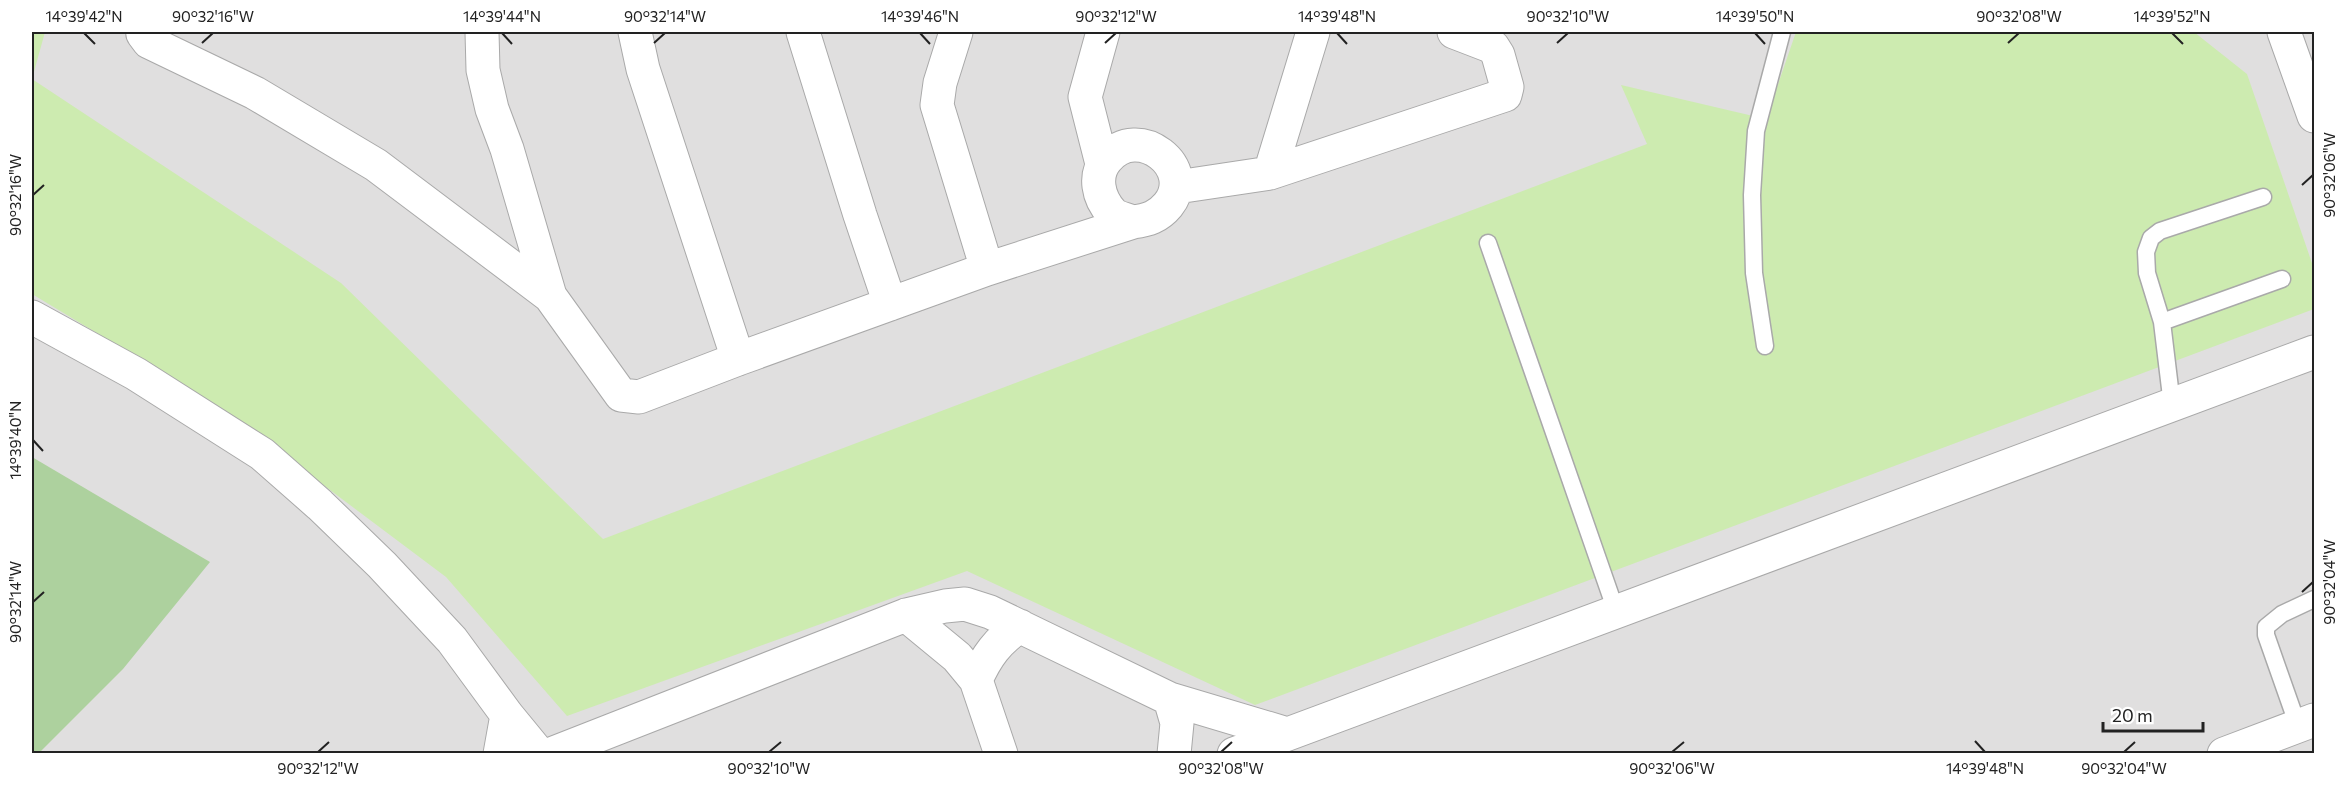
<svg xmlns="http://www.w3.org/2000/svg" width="2346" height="785" font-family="Commissioner,sans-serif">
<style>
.residential{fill:#e0dfdf}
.grass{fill:#cdebb0}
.forest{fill:#add19e}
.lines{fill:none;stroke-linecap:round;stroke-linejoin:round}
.lane-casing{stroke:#a9a9a9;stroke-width:19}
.street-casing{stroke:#a9a9a9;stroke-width:35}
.lane{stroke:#fff;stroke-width:16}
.street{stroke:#fff;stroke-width:33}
.ticks{fill:none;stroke:#222;stroke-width:2}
.neatline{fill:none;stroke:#222;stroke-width:2}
.ticks-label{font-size:15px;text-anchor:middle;fill:#222}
</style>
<rect width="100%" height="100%" fill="#f2efe9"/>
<!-- residential -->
<path class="residential" d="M32,32H2314V753H32Z"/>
<!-- grass -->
<path class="grass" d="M32,32H45L32,79L341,283L603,539L1647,144L1621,85L1766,119L1796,32H2194L2247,74L2314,269V309L1255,705L967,571L567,716L446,577L218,406L32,294Z"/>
<!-- forest -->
<path class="forest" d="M32,457L210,562L123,669L38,754L32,753Z"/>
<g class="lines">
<!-- lane casing -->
<g class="lane-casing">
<path id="lane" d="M1488,243L1616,611
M2162,322L2282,279
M1765,346L1754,273L1752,195L1756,131L1782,32
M2172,405L2162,322L2147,273L2146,252L2151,238L2160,231L2263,197
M2298,726L2266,635V627L2282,614L2314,599"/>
</g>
<!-- street casing -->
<g class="street-casing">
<path id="street" d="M144,32L143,34L149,42L255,93L376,165L550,296L621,395L639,397L738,359L987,269L1133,222C1148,220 1158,217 1168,205C1198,168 1138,121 1107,159C1093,175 1098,198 1112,213C1117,218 1126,219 1133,222
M482,32L483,70L492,109L507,149L550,296
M635,32L643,69L738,359
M803,32L860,215L890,304
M956,32L940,83L937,105L987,269
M2284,32L2314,116
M1102,164L1085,97L1103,32
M1270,173L1313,32
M1177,187L1270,173L1505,95L1507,87L1498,55L1493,47L1454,32
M32,317L136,374L262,454L320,505L382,565L452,640L507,715L539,754
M906,615L957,657L976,680L1001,754
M976,680C986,657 998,640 1020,626
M1170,699L1177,723L1174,754
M500,754L507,715
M551,754L906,615L945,606L965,604L990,612L1170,699L1284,733
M1234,754L2314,352
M2224,754L2314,720"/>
</g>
<!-- lane -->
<use href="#lane" class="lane"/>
<!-- street -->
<use href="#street" class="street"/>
</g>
<!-- ticks -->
<path class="ticks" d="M84,33L95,44M502,33L512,44M920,33L930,44M1337,33L1347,44M1755,33L1765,44M2172,33L2183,44M202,43L213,33M654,43L665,33M1105,43L1116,33M1557,43L1568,33M2008,43L2019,33M2302,185L2313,175M33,195L44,185M33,440L43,451M2302,592L2313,582M33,602L44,592M1975,741L1985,752M318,752L329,742M769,752L781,742M1221,752L1232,742M1672,752L1684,742M2124,752L2135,742"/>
<!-- border -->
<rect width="2346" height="785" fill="none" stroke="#ffffff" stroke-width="66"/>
<!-- scale -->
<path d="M2103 722v9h100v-9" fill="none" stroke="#222222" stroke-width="3"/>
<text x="2112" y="722" font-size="18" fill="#222222" stroke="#ffffff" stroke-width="4.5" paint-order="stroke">20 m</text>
<rect x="33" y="33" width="2280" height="719" class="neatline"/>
<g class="ticks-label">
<text x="84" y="22">14°39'42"N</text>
<text x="213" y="22">90°32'16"W</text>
<text x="502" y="22">14°39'44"N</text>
<text x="665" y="22">90°32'14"W</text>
<text x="920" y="22">14°39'46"N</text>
<text x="1116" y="22">90°32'12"W</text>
<text x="1337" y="22">14°39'48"N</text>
<text x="1568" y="22">90°32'10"W</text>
<text x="1755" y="22">14°39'50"N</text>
<text x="2019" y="22">90°32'08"W</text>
<text x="2172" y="22">14°39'52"N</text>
<text transform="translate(2330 175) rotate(-90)" y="5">90°32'06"W</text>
<text transform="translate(16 195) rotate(-90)" y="5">90°32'16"W</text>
<text transform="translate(16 440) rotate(-90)" y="5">14°39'40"N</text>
<text transform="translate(2330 582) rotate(-90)" y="5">90°32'04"W</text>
<text transform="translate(16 602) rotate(-90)" y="5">90°32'14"W</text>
<text x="318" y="774">90°32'12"W</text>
<text x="769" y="774">90°32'10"W</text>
<text x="1221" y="774">90°32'08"W</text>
<text x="1672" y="774">90°32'06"W</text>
<text x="1985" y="774">14°39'48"N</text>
<text x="2124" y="774">90°32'04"W</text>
</g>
</svg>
